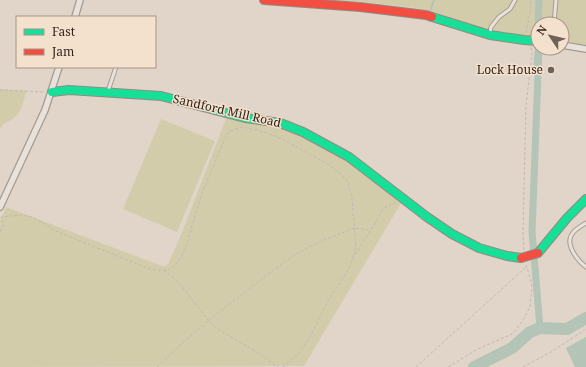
<svg xmlns="http://www.w3.org/2000/svg" width="586" height="367" font-family="'Noto Serif',serif">
<style>
.green{fill:#d3ccab}
.water{fill:#b4c4b7}
.lines{fill:none;stroke-linecap:round;stroke-linejoin:round}
.stream{stroke:#b4c4b7;stroke-width:2}
.canal{stroke:#b4c4b7;stroke-width:7}
.river{stroke:#b4c4b7;stroke-width:12}
.lane-casing{stroke:#a59b92;stroke-width:5}
.street-casing{stroke:#a59b92;stroke-width:8}
.fast-casing{stroke:#958a82;stroke-width:10}
.jam-casing{stroke:#958a82;stroke-width:10}
.path{stroke:#c1b9b2;stroke-width:1;stroke-dasharray:3 2;stroke-linecap:butt}
.lane{stroke:#e9e2da;stroke-width:3}
.street{stroke:#e9e2da;stroke-width:5.5}
.fast{stroke:#16e098;stroke-width:8}
.jam{stroke:#f24e42;stroke-width:8}
.jam-bridge-casing{stroke:#958a82;stroke-width:10;stroke-linecap:butt}
.jam-bridge{stroke:#f24e42;stroke-width:8}
.poi-dot{fill:#706158;stroke:#f3e1cd;stroke-width:1.5}
.labels{text-anchor:middle;stroke-width:3;stroke-linejoin:round;paint-order:stroke}
.poi-label{font-size:12px;fill:#33231c;stroke:#f3e1cd;text-anchor:end}
.street-label{font-size:12px;fill:#33231c;stroke:#f3e1cd}
</style>
<rect width="100%" height="100%" fill="#e0d5c8"/>
<!-- green -->
<path class="green" d="M297,0H586V46L562,40V24H538V46L518,44L484,36L483,28L446,17L424,9L357,1L296,3Z
M0,89L26,91C24,101 22,111 14,118C8,123 3,121 0,130Z
M230,108L289,120L350,155L404,198L304,366L0,367V221L6,207L162,266H166L169,262L183,230Z
M161,119L215,141L177,232L123,209Z"/>
<!-- water -->
<path class="water" d="M535,48L542,49L541,70H533Z
M586,337V367H575L566,348Z"/>
<g class="lines">
<!-- stream -->
<path class="stream" d="M430,12L434,0"/>
<!-- canal -->
<path class="canal" d="M538,30L539,0
M539,48L532,231L540,328"/>
<!-- river -->
<path class="river" d="M474,367L512,348L530,332L540,328L567,329L586,318"/>
<!-- lane casing -->
<g class="lane-casing">
<path id="lane" d="M554,24L556,0
M490,34L491,27L499,17L510,9L515,0
M108,91L116,67
M586,223C581,226 573,230 571,236C566,246 578,261 586,267"/>
</g>
<!-- street casing -->
<g class="street-casing">
<path id="street" d="M75,17L80,0
M562,45L586,49
M0,207L45,110L59,67"/>
</g>
<!-- fast casing -->
<g class="fast-casing">
<path id="fast" d="M432,17L490,35L524,40L538,41
M52,92L69,90L161,96L245,118L280,123L303,132L349,157L427,217L452,234L479,248L507,256L521,258
M538,253L567,218L586,199"/>
</g>
<!-- jam casing -->
<g class="jam-casing">
<path id="jam" d="M264,0L360,7L426,15L432,17"/>
</g>
<!-- path -->
<path class="path" d="M526,33L531,7L530,0
M0,90L45,92
M0,232L4,224L1,217L21,215L33,217L56,231L127,260L150,269L157,270H168L174,267L181,257L186,246L202,193L224,141L230,131L242,127L257,130L275,136L286,141L313,156L329,165L340,173L348,182L352,199L356,247L353,258
M524,250L523,232L526,105L532,54L531,47
M164,270C183,283 193,304 209,321C220,333 236,339 250,348C260,354 268,361 278,367
M157,367L180,345L214,316L280,265L296,254L317,243L354,228L371,230
M283,367L299,353L309,339L328,301L348,270L353,258L376,222L383,209L396,202
M416,367L526,267
M448,367L478,349L512,334L522,322L530,307L532,287L530,277L526,265
M523,367L551,352L586,329"/>
<!-- lane -->
<use href="#lane" class="lane"/>
<!-- street -->
<use href="#street" class="street"/>
<!-- fast -->
<use href="#fast" class="fast"/>
<!-- jam -->
<use href="#jam" class="jam"/>
<!-- jam-bridge casing -->
<g class="jam-bridge-casing">
<path id="jam-bridge" d="M521,258L538,253"/>
</g>
<!-- jam-bridge -->
<use href="#jam-bridge" class="jam-bridge"/>
</g>
<!-- markers -->
<circle class="poi-dot" cx="551" cy="70" r="4"/>
<g class="labels">
<!-- poi labels -->
<g class="poi-label">
<text x="543" y="74">Lock House</text>
</g>
<!-- street labels -->
<g class="street-label">
<text transform="translate(227 111) rotate(13)" y="4">Sandford Mill Road</text>
</g>
</g>
<!-- legend -->
<rect x="16" y="16" width="140" height="52" fill="#f3e1cd" stroke="#a69586"/>
<rect x="24" y="29" width="20" height="6" fill="#16e098" stroke="#a69586"/>
<text x="52" y="36" font-size="12" fill="#33231c">Fast</text>
<rect x="24" y="49" width="20" height="6" fill="#f24e42" stroke="#a69586"/>
<text x="52" y="56" font-size="12" fill="#33231c">Jam</text>
<!-- north arrow -->
<g transform="translate(550 36) rotate(305)"><circle r="19" fill="#f3e1cd" stroke="#a69586"/>
<path d="M0-3L7 15L0 10L-7 15Z" fill="#706158"/>
<text y="-6" font-size="11" font-weight="bold" text-anchor="middle" fill="#33231c">N</text>
</g>
</svg>
